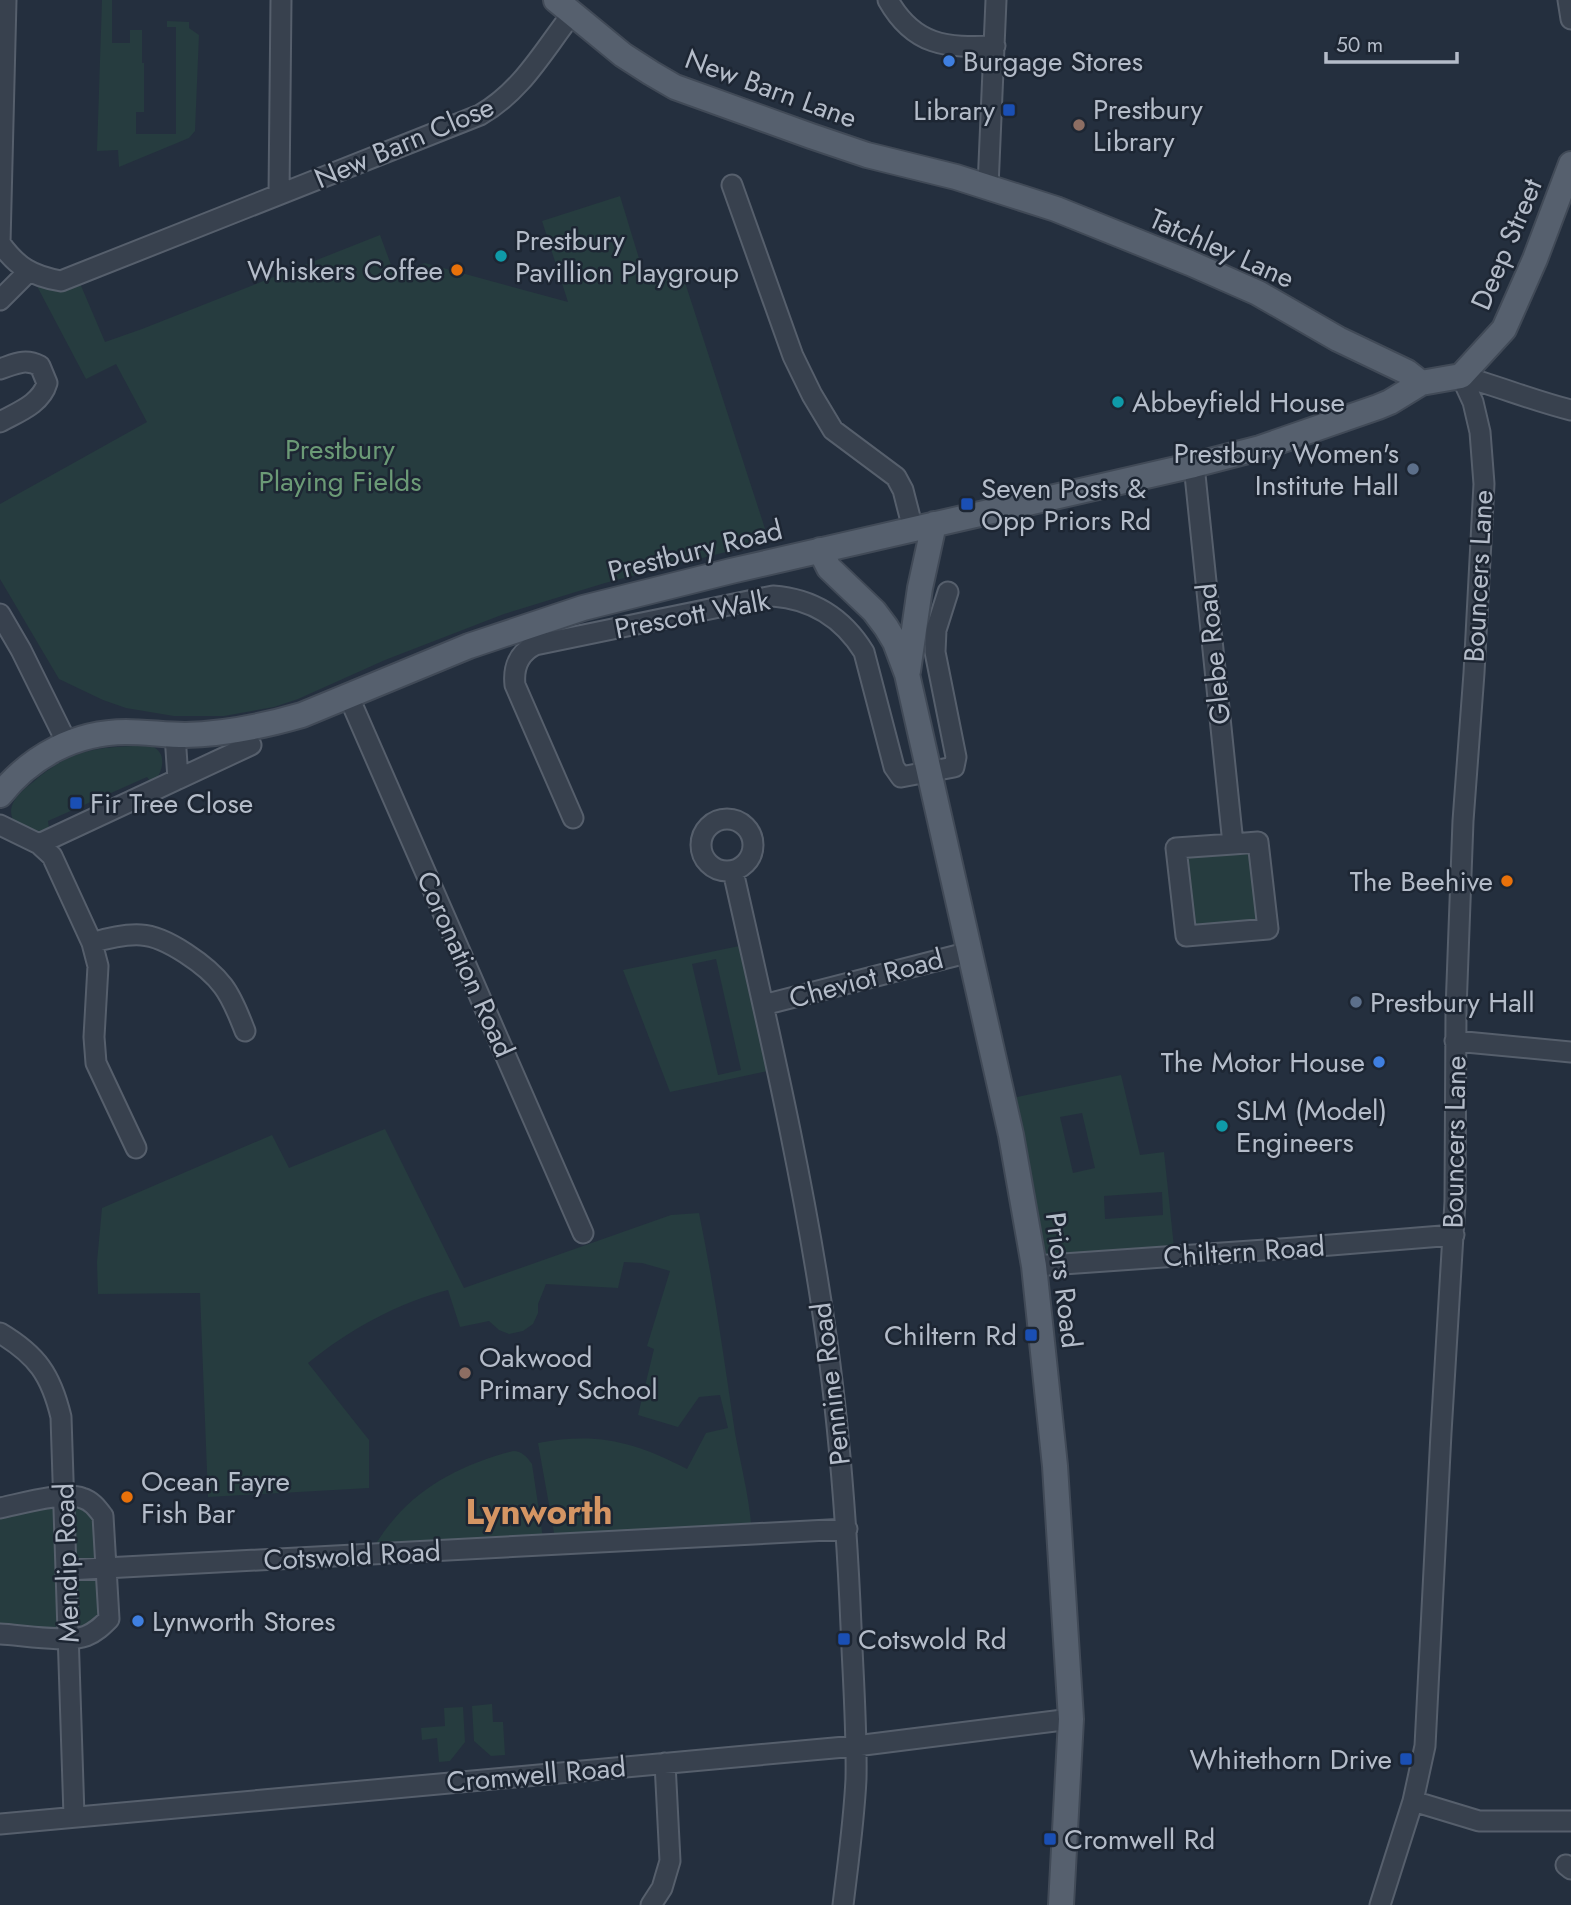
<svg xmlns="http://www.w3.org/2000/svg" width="1571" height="1905" font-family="Jost,sans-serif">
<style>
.green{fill:#263c3f;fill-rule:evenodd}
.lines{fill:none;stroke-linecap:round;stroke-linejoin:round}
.minor-casing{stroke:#565f6c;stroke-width:23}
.major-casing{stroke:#414a57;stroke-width:28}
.minor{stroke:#38414e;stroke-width:19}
.major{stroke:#56606e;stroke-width:24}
.shop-dot{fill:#3f7fe0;stroke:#1d2633;stroke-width:2.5}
.transit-dot{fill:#1a4fb4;stroke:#1d2633;stroke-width:2.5}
.education-dot{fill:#8d6e63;stroke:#1d2633;stroke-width:2.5}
.culture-dot{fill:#0f9aa8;stroke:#1d2633;stroke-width:2.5}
.food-dot{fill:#e8710a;stroke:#1d2633;stroke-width:2.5}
.service-dot{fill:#5c6f8a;stroke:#1d2633;stroke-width:2.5}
.labels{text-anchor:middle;stroke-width:5;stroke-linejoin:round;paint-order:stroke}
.poi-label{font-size:28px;fill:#b4bcc9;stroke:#1d2633;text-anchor:start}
.street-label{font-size:28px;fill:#b4bcc9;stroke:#1d2633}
.park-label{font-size:28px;fill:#6b9a76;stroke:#1d2633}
.district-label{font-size:35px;font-weight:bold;fill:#d59563;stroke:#1d2633}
</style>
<rect width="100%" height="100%" fill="#242f3e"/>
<!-- green -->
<path class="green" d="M102,0H112V43H130V30H142V63H144V112H136V134H176V27H167V21L189,22V28L199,35L195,131L189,138L119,167L118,150L97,151Z
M620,196L645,278L680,267L769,541L605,583L504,614L385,660L298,699L274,707L224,716H174L126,708L103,700L59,679L0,579V504L147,422L116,364L86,379L29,271L76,274L105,342L142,329L380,235L394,273L425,263L568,302L542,221Z
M133,746C138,746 146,745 151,746C168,752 163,772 154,782L150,781L147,777L48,821L49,828C45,830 39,834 34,833C19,831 6,818 13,803C17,795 25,788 32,783C66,753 89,748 133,746Z
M1258,842L1268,929L1186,936L1176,848Z
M749,944L777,1069L670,1092L623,970ZM716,959L741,1070L718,1075L692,964Z
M1121,1075L1140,1155L1164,1152L1175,1257L1034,1266L1003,1100ZM1082,1113L1095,1168L1073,1173L1060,1117ZM1162,1192L1163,1215L1105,1219L1104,1196Z
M385,1129L464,1288L671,1215L699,1213C714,1286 724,1359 735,1433C741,1466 750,1500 752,1534L556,1544L538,1443C598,1432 634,1442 687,1469L706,1433L728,1428L720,1395L699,1397L678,1427L638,1415L654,1349L647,1346L670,1271L642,1263L624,1262L618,1288L546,1284L538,1304V1313L533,1324L523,1331L509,1334L499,1330L489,1321L460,1327L448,1290C397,1303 349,1330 308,1363L369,1440V1488L208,1497L200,1293L98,1294L97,1262L102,1208L272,1135L289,1168Z
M513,1451C522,1451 527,1457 532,1464L544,1545L369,1554C377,1542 385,1529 395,1518C426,1482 468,1463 513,1451Z
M64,1496L103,1516L100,1629L0,1634V1508Z
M492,1704L493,1722H503L505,1755L491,1756L474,1741L472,1706Z
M463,1707L465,1742L450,1761L439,1762L437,1738L422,1740L421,1728L445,1726L444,1708Z"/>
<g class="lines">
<!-- minor casing -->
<g class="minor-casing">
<path id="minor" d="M6,0L0,243C17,267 32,276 61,281L480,115C522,91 543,51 572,14
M888,0C914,46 946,48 995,46
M1568,0L1571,19
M732,185L793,356L812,395L833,430L896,477L903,490L913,529
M988,187L996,0
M279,194L281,0
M0,300L29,271
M0,369C15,364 25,358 40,366L47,383C41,404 18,412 0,422
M1461,376C1498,386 1534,401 1571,410
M1194,465L1233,844L1176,848L1186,936L1268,929L1258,842L1233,844
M0,614L21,650L67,743
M348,695L583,1233
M175,735L178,779
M573,818L515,685C513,667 519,653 535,645L773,596C813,599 843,618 864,652L894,767L901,777L954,767L956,757L935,652L936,630L948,592
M701 845a26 26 0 1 1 52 0a26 26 0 1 1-52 0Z
M0,825L39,844L52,856L92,943L98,966L94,1037L96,1063L136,1148
M39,844L251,745
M733,871C768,1027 805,1183 827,1342C840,1436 847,1531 851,1626C853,1677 857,1728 856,1779C854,1821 848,1863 843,1905
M92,943C108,938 124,934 141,935C166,936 208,966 223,986C233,999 239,1016 245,1031
M763,1005L970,952
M1455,1041L1571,1052
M1034,1266L1294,1248L1454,1235
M0,1333C37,1355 51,1375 61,1417L74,1816
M0,1508C20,1504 64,1491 82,1498C92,1501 97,1508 103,1516L109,1619C102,1626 96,1632 86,1636C68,1643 21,1635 0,1634
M67,1570L847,1529
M1413,1801L1479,1821H1571
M0,1824L856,1746L1071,1719
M1566,1865L1571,1869
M651,1905L662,1888L670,1861L665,1763
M1380,1905L1413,1801L1425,1746L1441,1433L1455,1202L1456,1010L1463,821L1474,673L1484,484L1480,432L1473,402L1461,376"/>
</g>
<!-- major casing -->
<g class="major-casing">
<path id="major" d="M556,0L623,55L651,73L675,87L811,136L867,155L956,177L1056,209L1190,263L1258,293L1338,339L1407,372L1421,383
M820,550L829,568L874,611L886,627L895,642L907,674L1011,1135L1034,1266L1055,1466L1071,1719L1061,1905
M908,671L920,588L934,524
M0,795C31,756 76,732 126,732C146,732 166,735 185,735C225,734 264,726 302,715L469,646L583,608L731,571L1194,465L1260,448L1378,407L1390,402L1421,383L1461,376L1504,329L1535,259L1571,164"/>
</g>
<!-- minor -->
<use href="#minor" class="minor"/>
<!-- major -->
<use href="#major" class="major"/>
</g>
<!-- markers -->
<g class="shop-dot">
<circle cx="949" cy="61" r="7"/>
<circle cx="1379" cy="1062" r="7"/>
<circle cx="138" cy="1621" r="7"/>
</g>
<g class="transit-dot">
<rect x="1002" y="103" width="14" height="14" rx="3.5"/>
<rect x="960" y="497" width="14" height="14" rx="3.5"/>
<rect x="69" y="796" width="14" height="14" rx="3.5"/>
<rect x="1024" y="1328" width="14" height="14" rx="3.5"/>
<rect x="837" y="1632" width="14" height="14" rx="3.5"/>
<rect x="1399" y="1752" width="14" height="14" rx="3.5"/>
<rect x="1043" y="1832" width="14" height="14" rx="3.5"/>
</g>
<g class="education-dot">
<circle cx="1079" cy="125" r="7"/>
<circle cx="465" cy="1373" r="7"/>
</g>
<g class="culture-dot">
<circle cx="501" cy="256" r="7"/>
<circle cx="1118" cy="402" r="7"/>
<circle cx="1222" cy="1126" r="7"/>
</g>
<g class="food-dot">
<circle cx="457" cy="270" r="7"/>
<circle cx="1507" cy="881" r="7"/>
<circle cx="127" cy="1497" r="7"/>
</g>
<g class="service-dot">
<circle cx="1413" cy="469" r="7"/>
<circle cx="1356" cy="1002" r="7"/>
</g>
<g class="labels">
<!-- poi labels -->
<g class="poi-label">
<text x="963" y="71">Burgage Stores</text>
<text x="1093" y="119">Prestbury<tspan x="1093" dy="32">Library</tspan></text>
<text x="995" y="120" text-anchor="end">Library</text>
<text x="515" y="250">Prestbury<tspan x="515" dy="32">Pavillion Playgroup</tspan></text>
<text x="443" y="280" text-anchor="end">Whiskers Coffee</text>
<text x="1132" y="412">Abbeyfield House</text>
<text x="1399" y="463" text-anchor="end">Prestbury Women's<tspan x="1399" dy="32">Institute Hall</tspan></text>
<text x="981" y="498">Seven Posts &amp;<tspan x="981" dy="32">Opp Priors Rd</tspan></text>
<text x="90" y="813">Fir Tree Close</text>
<text x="1493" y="891" text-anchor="end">The Beehive</text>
<text x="1370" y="1012">Prestbury Hall</text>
<text x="1365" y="1072" text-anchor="end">The Motor House</text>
<text x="1236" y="1120">SLM (Model)<tspan x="1236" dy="32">Engineers</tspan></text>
<text x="1017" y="1345" text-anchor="end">Chiltern Rd</text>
<text x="479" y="1367">Oakwood<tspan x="479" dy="32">Primary School</tspan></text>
<text x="141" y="1491">Ocean Fayre<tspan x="141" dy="32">Fish Bar</tspan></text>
<text x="152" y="1631">Lynworth Stores</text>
<text x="858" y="1649">Cotswold Rd</text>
<text x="1392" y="1769" text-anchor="end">Whitethorn Drive</text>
<text x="1064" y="1849">Cromwell Rd</text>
</g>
<!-- street labels -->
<g class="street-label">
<text transform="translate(771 88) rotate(20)" y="10">New Barn Lane</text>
<text transform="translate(404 142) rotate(-23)" y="10">New Barn Close</text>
<text transform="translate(1506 244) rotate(-67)" y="10">Deep Street</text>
<text transform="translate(1222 248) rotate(24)" y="10">Tatchley Lane</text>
<text transform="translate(695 550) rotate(-14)" y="10">Prestbury Road</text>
<text transform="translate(1478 576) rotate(-87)" y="10">Bouncers Lane</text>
<text transform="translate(692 614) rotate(-11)" y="10">Prescott Walk</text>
<text transform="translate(1213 654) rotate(-96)" y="10">Glebe Road</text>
<text transform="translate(466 964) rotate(66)" y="10">Coronation Road</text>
<text transform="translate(866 978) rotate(-15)" y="10">Cheviot Road</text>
<text transform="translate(1454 1142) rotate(-89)" y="10">Bouncers Lane</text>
<text transform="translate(1244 1251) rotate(-4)" y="10">Chiltern Road</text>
<text transform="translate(1064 1280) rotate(83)" y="10">Priors Road</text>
<text transform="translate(830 1384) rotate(-97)" y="10">Pennine Road</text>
<text transform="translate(352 1555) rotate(-3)" y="10">Cotswold Road</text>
<text transform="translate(66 1563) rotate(-92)" y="10">Mendip Road</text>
<text transform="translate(536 1774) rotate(-5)" y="10">Cromwell Road</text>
</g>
<!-- park labels -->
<g class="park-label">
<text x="340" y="459">Prestbury<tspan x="340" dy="32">Playing Fields</tspan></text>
</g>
<!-- district labels -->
<g class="district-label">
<text x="539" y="1524">Lynworth</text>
</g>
</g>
<!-- scale -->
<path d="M1326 52v10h131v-10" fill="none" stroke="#b4bcc9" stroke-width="3.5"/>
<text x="1336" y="52" font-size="21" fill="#b4bcc9" stroke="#1d2633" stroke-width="5" paint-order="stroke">50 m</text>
</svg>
